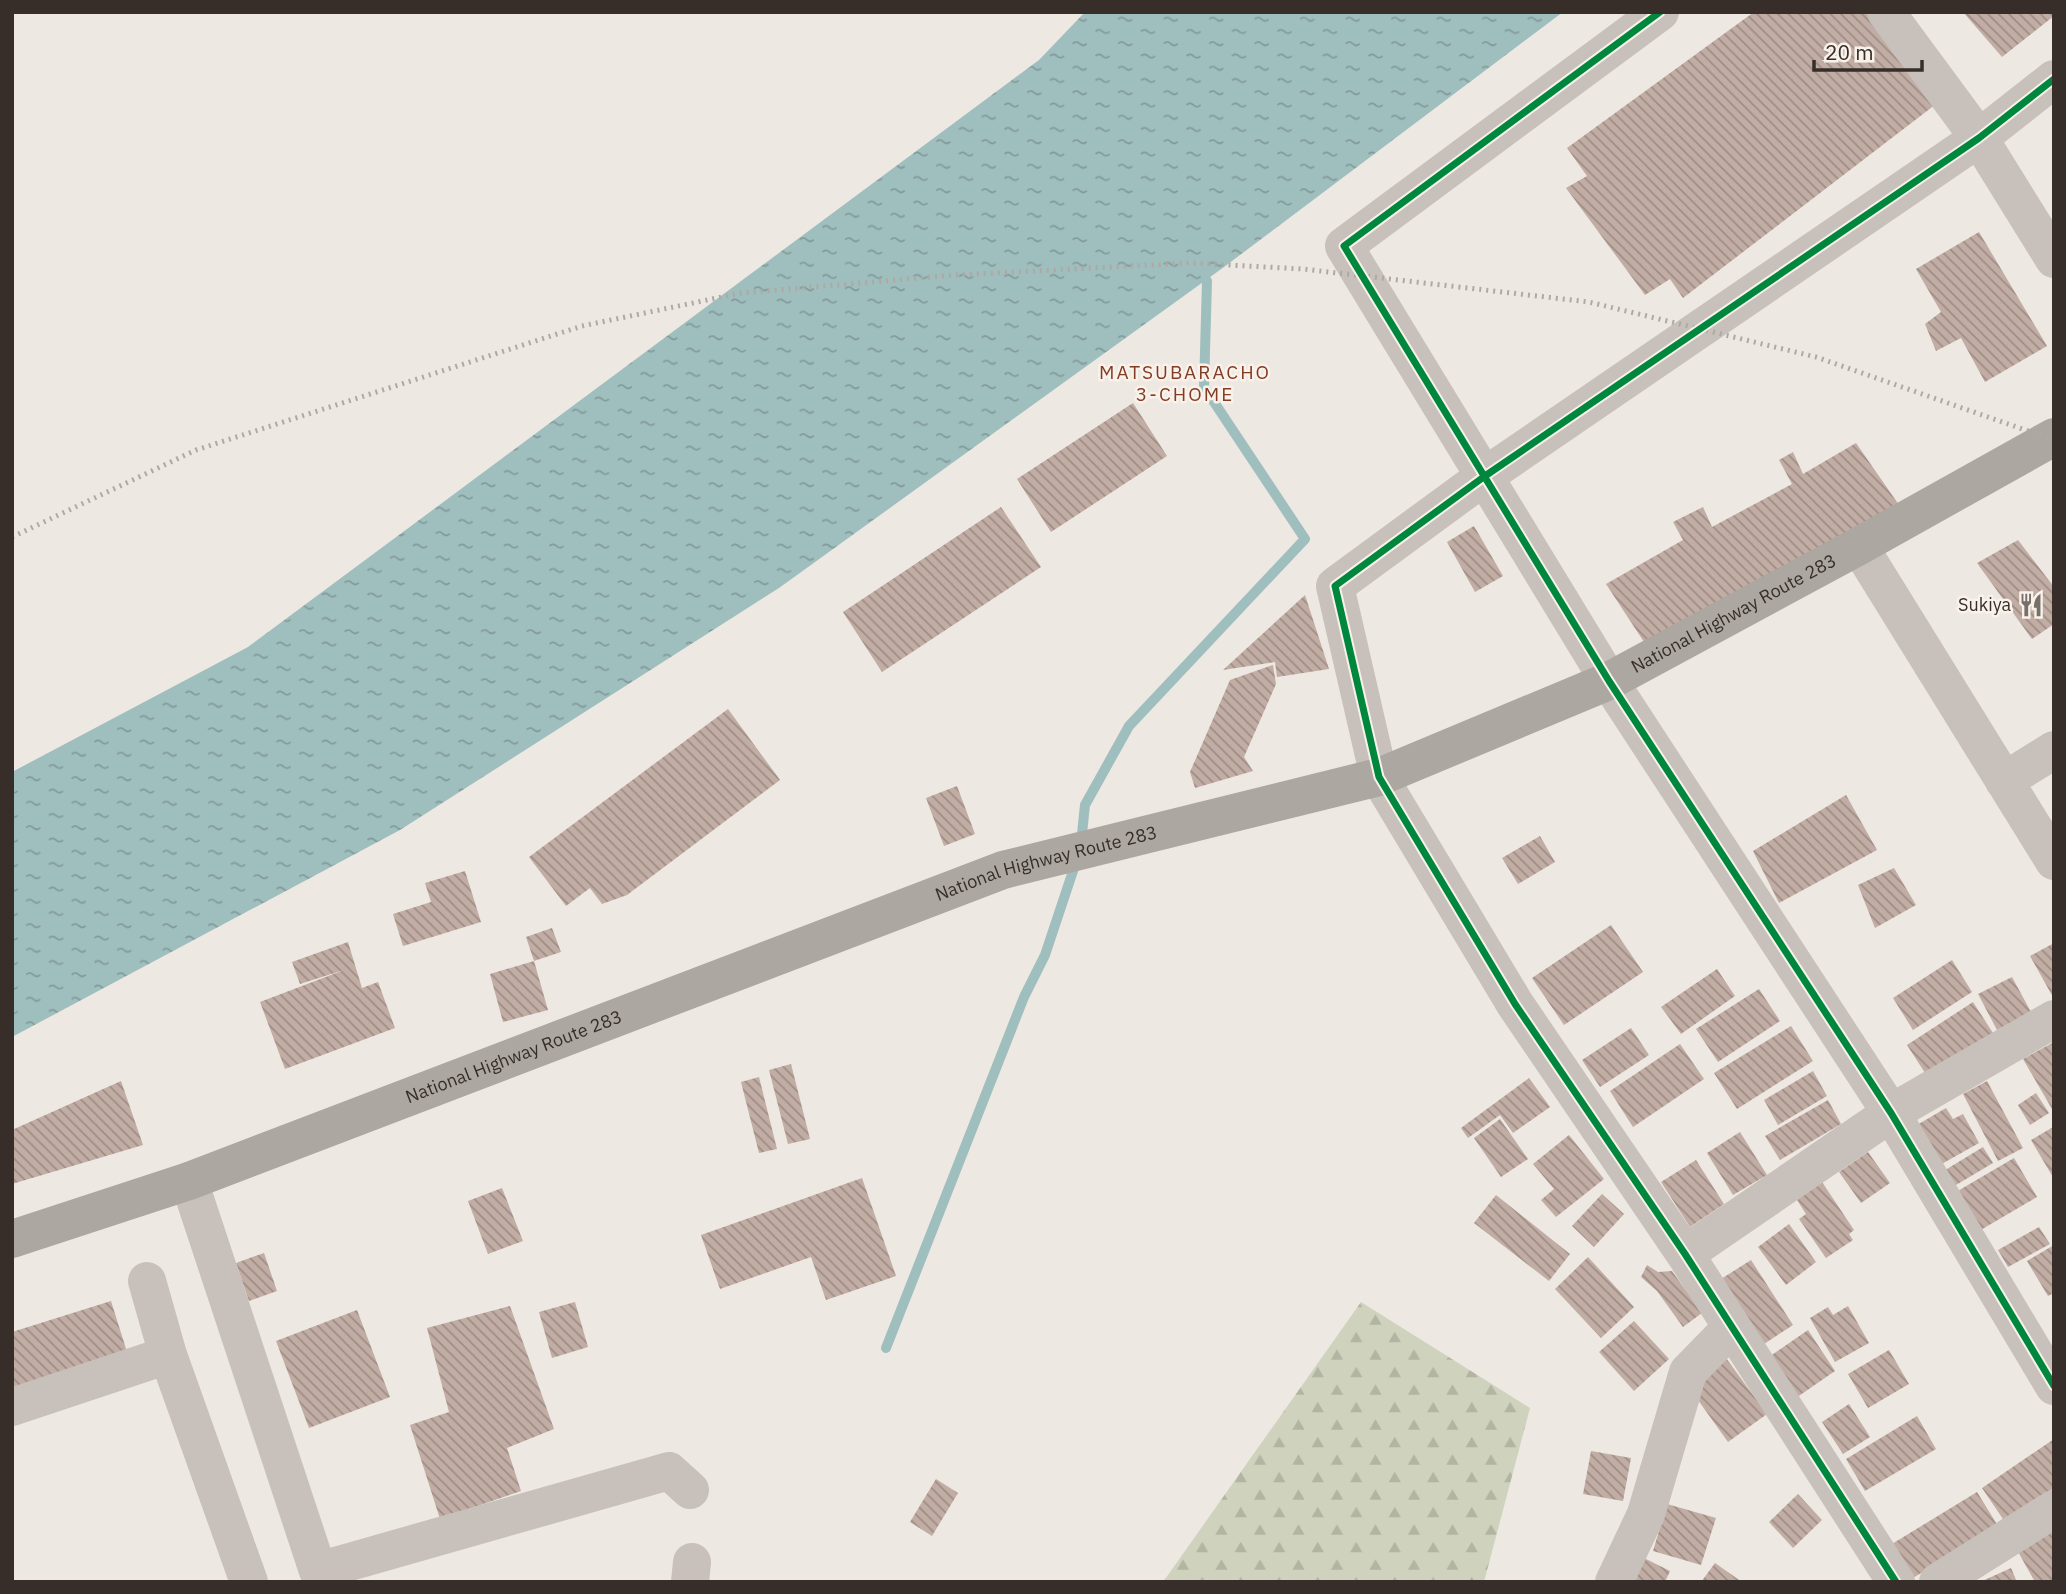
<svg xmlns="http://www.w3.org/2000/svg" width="2066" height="1594" font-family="'IBM Plex Sans',sans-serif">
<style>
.forest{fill:url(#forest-firs)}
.water{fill:url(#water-ripples)}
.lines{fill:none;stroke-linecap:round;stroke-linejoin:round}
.stream{stroke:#9fbebe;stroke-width:10}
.building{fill:url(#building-back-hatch)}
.minor{stroke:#c7c0bb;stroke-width:38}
.highway{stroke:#ada7a1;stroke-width:38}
.rail{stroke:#aea9a5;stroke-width:5;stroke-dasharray:2 5;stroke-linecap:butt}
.cycleway-casing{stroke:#f9f2ea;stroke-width:11}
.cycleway{stroke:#00873e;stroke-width:7}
.labels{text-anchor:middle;stroke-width:5;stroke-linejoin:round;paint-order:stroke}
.poi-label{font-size:18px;fill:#372e29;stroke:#f9f2ea;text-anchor:end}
.street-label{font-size:18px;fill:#372e29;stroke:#f9f2ea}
.neighbourhood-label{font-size:19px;letter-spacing:2px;fill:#843b24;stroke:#f9f2ea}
</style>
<defs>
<pattern id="forest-firs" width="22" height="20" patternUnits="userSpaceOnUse" patternTransform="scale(1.75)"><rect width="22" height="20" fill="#cfd3bd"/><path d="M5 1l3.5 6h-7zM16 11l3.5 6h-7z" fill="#b2b5a2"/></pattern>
<pattern id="water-ripples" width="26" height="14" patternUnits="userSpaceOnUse" patternTransform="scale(1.75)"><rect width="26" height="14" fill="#9fbebe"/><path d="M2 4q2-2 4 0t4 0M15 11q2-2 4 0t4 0" fill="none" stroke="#829b9a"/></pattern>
<pattern id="building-back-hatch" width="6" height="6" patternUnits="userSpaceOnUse" patternTransform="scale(1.75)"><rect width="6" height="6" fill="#c1ada4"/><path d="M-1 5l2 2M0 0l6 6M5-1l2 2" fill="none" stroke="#9e8d86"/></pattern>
</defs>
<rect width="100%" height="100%" fill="#eee8e2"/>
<!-- forest -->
<path class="forest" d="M1361,1302L1530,1408L1484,1582H1163Z"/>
<!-- water -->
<path class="water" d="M1085,12H1563L1224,267L779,588L400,830L12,1037V772L248,647L1039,60Z"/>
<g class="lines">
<!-- stream -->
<path class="stream" d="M1081,843L1085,805L1129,726L1305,539L1204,387L1207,281
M886,1348L1024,997L1045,955L1077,859"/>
</g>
<!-- building -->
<path class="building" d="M1754,12H1871L1940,101L1683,298L1670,279L1645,295L1566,188L1587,176L1567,148Z
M1963,12H2054V16L2002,57Z
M1979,232L2047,346L1985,382L1961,338L1936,351L1925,324L1941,312L1916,269Z
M1133,403L1167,456L1051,532L1017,479Z
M1856,443L1899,505L1646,645L1606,584L1683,540L1673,522L1703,507L1712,527L1792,484L1779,460L1793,452L1803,474Z
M1001,507L1041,567L882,672L843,612Z
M1474,526L1503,576L1475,592L1447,542Z
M2018,540L2054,587V624L2032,639L1977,563Z
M1305,595L1329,669L1277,677L1275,662L1223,670Z
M1273,665L1276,684L1244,757L1253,771L1195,788L1190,772L1230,680Z
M728,709L780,780L627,895L602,904L590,888L566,906L529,857Z
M957,786L975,834L944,846L926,798Z
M1846,795L1877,850L1779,903L1753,851Z
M1540,836L1555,862L1518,884L1502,858Z
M1894,868L1916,905L1875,928L1858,885Z
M465,871L481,922L403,946L393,914L431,902L425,883Z
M1611,925L1643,972L1564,1025L1532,978Z
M552,928L561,952L534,961L526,937Z
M348,942L362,988L378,982L395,1028L285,1069L260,1002L344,970L300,984L292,962Z
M2054,943V999L2030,956Z
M1952,960L1972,992L1913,1030L1893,998Z
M534,961L548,1010L503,1022L490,974Z
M1717,969L1735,996L1681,1034L1661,1007Z
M2012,977L2031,1012L1997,1030L1978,994Z
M1759,989L1780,1021L1718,1062L1696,1029Z
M1973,1002L1993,1033L1927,1076L1907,1045Z
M1791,1026L1813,1061L1737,1109L1714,1073Z
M1631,1028L1649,1055L1600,1087L1582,1060Z
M2054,1042V1107L2052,1109L2023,1059Z
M1680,1044L1704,1079L1633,1127L1610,1091Z
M791,1064L810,1139L788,1144L769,1070Z
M1813,1071L1827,1096L1778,1125L1764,1100Z
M759,1077L777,1149L759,1153L741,1082Z
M1529,1078L1550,1107L1513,1133L1500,1115L1468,1138L1461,1128Z
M121,1081L143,1145L12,1184V1130Z
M1987,1081L2023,1148L1998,1161L1963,1094Z
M2036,1093L2049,1113L2030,1125L2018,1105Z
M1828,1100L1841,1124L1780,1160L1765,1136Z
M1946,1108L1953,1119L1963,1114L1979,1143L1940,1165L1917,1125Z
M1500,1119L1528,1159L1501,1177L1474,1138Z
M2053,1127L2054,1129V1179L2031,1140Z
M1740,1132L1767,1175L1733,1195L1707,1153Z
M1569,1135L1604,1179L1556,1217L1541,1200L1554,1189L1533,1164Z
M1983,1147L1993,1163L1951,1188L1942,1172Z
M1868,1152L1890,1183L1861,1203L1839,1172Z
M2014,1158L2037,1197L1979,1231L1956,1192Z
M1696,1160L1724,1204L1690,1227L1661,1182Z
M862,1178L896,1276L826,1300L811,1257L720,1289L701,1235Z
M1822,1182L1854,1230L1849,1234L1853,1240L1826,1258L1799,1219L1806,1214L1797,1200Z
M502,1188L523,1241L488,1254L468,1201Z
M1602,1194L1624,1214L1594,1247L1572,1226Z
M1496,1195L1570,1254L1549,1281L1474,1223Z
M1789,1224L1816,1262L1786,1285L1758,1247Z
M2039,1227L2050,1244L2008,1267L1998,1250Z
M2054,1245V1293L2048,1296L2027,1261Z
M264,1253L277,1291L249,1301L236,1263Z
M1588,1257L1634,1307L1601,1338L1555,1289Z
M1751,1260L1793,1325L1764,1344L1721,1279Z
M1647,1265L1658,1272L1672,1271L1702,1313L1683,1327L1657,1291L1641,1277Z
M111,1301L127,1352L12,1388V1332Z
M575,1302L588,1347L552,1358L539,1312Z
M510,1306L554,1429L507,1448L521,1491L440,1519L410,1425L449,1412L427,1328Z
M1848,1306L1869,1343L1835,1362L1810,1318L1828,1307L1833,1315Z
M357,1310L390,1397L309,1428L276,1341Z
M1634,1321L1669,1359L1634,1391L1599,1352Z
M1808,1330L1835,1371L1793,1400L1766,1359Z
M1889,1350L1909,1384L1868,1408L1848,1374Z
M1726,1358L1767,1414L1728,1442L1688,1386Z
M1849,1404L1870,1437L1843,1454L1822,1422Z
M1917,1416L1936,1449L1865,1491L1846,1459Z
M2054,1439V1488L2005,1522L1982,1488Z
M1591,1451L1631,1458L1623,1501L1583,1494Z
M936,1479L958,1493L932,1536L910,1522Z
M1977,1492L1998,1526L1908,1581L1887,1547Z
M1798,1494L1822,1520L1793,1548L1769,1522Z
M1667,1504L1716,1518L1701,1565L1653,1551Z
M2054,1526V1582H2035L2016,1548Z
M1644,1558L1670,1571L1665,1582H1633Z
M1715,1563L1742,1582H1701Z
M2011,1568L2017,1582H1980Z"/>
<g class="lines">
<!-- minor -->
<path class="minor" d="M1660,12L1344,246L1609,681L1891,1113L2054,1386
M1886,12L1979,138L2054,259
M1859,546L2054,861
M2004,781L2054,750
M189,1181L318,1571L669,1471L690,1490
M1685,1254L1891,1113L2054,1019
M147,1281L168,1355L249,1582
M12,1407L168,1355
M690,1582L692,1562
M1614,1582L1646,1514L1688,1372L1732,1327
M1896,1582L1685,1254L1515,1004L1379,777L1335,586L1485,476L1979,138L2054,79
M1938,1582L2054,1509"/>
<!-- highway -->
<path class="highway" id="s1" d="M12,1239L189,1181L1003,870L1379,777L1609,681L1859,546L2054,437"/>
<!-- rail -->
<path class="rail" d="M12,537L196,450L582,326L741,293L955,275L1191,263L1303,269L1589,302L1816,357L2054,440"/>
<!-- cycleway casing -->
<g class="cycleway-casing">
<path id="cycleway" d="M1660,12L1344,246L1609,681L1891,1113L2054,1386
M1896,1582L1685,1254L1515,1004L1379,777L1335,586L1485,476L1979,138L2054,79"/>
</g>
<!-- cycleway -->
<use href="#cycleway" class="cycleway"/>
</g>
<!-- icons -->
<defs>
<g id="restaurant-bare" transform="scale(1.89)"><path d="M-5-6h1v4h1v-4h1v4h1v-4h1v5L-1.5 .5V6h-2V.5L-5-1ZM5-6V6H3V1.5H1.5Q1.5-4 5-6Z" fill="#776f6a" stroke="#f9f2ea" stroke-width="2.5" paint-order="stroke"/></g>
</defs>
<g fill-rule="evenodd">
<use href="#restaurant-bare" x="2031" y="605"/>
</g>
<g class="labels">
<!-- poi labels -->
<g class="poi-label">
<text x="2011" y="611">Sukiya</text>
</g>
<!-- street labels -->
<g class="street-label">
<text dy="6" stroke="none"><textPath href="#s1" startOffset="1836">National Highway Route 283</textPath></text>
<text dy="6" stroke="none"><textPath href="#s1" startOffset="1101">National Highway Route 283</textPath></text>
<text dy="6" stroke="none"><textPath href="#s1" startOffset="534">National Highway Route 283</textPath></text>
</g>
<!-- neighbourhood labels -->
<g class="neighbourhood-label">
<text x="1185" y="379">MATSUBARACHO<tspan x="1185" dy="22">3-CHOME</tspan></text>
</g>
</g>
<!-- border -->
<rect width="2066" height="1594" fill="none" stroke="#372e29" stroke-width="28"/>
<!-- scale -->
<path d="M1814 60v10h108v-10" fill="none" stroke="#372e29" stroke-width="3.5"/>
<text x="1825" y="60" font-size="21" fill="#372e29" stroke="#f9f2ea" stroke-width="5" paint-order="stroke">20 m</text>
</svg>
